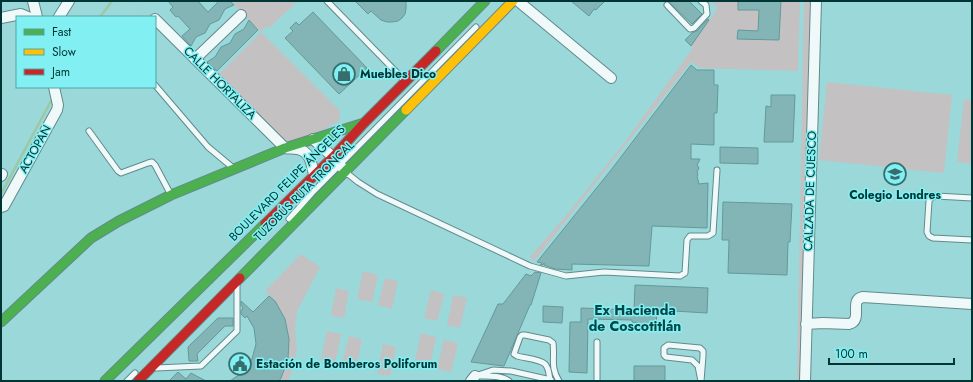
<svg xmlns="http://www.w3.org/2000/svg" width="973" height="382" font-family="Jost,sans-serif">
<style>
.green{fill:#c3c1c2}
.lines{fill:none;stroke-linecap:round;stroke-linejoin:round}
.stream{stroke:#9cc9a4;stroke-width:2.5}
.building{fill:#84b5b6;stroke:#62999a}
.lane-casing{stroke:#638a8b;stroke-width:7}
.street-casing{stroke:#638a8b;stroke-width:12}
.fast-casing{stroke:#638a8b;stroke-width:11}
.slow-casing{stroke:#638a8b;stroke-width:11}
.jam-casing{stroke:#638a8b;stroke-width:11}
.path{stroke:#b8cbcb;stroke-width:1.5;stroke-dasharray:1 3;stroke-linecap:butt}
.lane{stroke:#f0f9f9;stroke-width:5}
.street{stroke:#f0f9f9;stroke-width:10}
.fast{stroke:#4caf50;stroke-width:9}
.slow{stroke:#ffc107;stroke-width:9}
.jam{stroke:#c62828;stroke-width:9}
.labels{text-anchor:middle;stroke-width:3;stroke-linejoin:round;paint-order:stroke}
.poi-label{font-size:12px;font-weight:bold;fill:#003535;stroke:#82f0f2;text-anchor:start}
.street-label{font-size:12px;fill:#003535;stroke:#82f0f2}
.quarter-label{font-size:14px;font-weight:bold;fill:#014748;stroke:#82f0f2}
</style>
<rect width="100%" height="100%" fill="#9bd8d9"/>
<!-- green -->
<path class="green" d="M231,1H298L269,28L267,26L261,32L340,111L339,122L332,124L327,128L287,144L219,74L261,32Z
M710,1H738V10H755V1H760L758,39L778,40L773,1H800L798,71L700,68L691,62L534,261L530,257L568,213L625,142L693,48L691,46L718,8Z
M804,1H815L804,381H797Z
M827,82L952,95L944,173L819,160Z
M964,99L972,100V164L957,162Z
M301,254L320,267L297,311L295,329L297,350L293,369L288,381H279L281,378L288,359L289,339L285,319L275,301L269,296L266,290Z
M363,271L378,275L372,302L357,299Z
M385,278L398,281L392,309L378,305Z
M336,288L349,291L344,318L331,316Z
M431,290L444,294L437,321L424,318Z
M453,295L467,298L460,328L447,325Z
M327,331L341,334L335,363L321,360Z
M421,333L436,337L430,365L415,361Z
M349,336L362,339L356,367L342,364Z
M444,340L458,343L451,372L437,369Z
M383,344L396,347L390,376L377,374Z"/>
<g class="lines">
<!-- stream -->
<path class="stream" d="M100,17L112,1
M1,194L51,101"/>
</g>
<!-- building -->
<path class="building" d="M168,1H198L208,12L219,1H230L234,5L225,9L219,20L210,24L205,33L196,37L191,46L182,36L190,29L178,16L176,17L170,10L173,7Z
M355,1H406V9L405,14L402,18L398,21L392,22H387L381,20L371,11L368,14Z
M571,1H605L596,10L594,9L589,16Z
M668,1H689L702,14L692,24Z
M738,1H781L779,40L737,39L738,30L758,31L759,10H738Z
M313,12L367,68L339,94L285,38L293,31L290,28L296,22L299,25Z
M708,19L709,20L691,46L685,40L692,33L697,31Z
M249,20L258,30L217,71L207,62L215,57L221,47L230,43L235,34L244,29Z
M691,65L697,70H714V85H718L717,113H714V145L691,144V159H700L697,165L699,168L697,172L698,175L697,176L699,184L708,183L707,228L652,226L649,266L572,264V270L555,269L544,265V263L543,265H540L542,263L537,262L611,170Z
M771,95H795L793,142H764L766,106L771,107Z
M720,147L758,148V164L720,163Z
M723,202L792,204L790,242H788L787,275L728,273L729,240H722Z
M535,272L541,273L531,305H530L504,366L471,362L498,304H503L526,274L531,276Z
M635,285L708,288L707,313L657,310L656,327L639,326V323L632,322V320L588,319L587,373L569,372L570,322H581V308L634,310Z
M269,296L275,301L285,319L289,339L288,359L281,378L279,381H230L243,372L252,359L256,344L254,328L247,316L245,318L241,314V311L243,308L241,305V301L253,312Z
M543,306L563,307L562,323L543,322Z
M218,318H233V326H225L197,354L198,361H189L188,347Z
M634,366H665V381H634Z
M178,372L186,379L191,373L206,381H169Z"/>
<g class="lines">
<!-- lane casing -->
<g class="lane-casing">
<path id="lane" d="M327,1L403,79
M667,5L690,29L694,28L707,14L706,5L701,1
M155,85L208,147L232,167
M89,131L118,171L121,173L148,163L152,162L155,165L171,195
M348,174L358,182L377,194L530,266L566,276L604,272L680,276L685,273L687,240L690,236H708L713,233L717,170
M972,198L936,196L932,197L929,201L927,232L929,236L933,238L972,240
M289,219L312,193L476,27
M597,342V381
M668,345L700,348L703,351V356L701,381L698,366L692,360L666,357L664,355V348Z
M156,368L201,366L237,331V286
M475,376L493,370L511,371L551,380
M478,376C488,376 501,375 509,381
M127,381L135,373
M548,381L550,380C549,375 549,368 545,364C540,359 524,358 517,356L514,354L520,337L522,335H525L549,340L553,343C555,358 550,367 559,381"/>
</g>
<!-- street casing -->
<g class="street-casing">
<path id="street" d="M33,1L37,17
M518,1L611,78
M59,17L69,1
M1,18L21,14L28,17
M155,19L285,148C290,149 296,148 301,150C311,154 312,166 314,175
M195,59L241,15
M313,139L333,157L346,172
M1,176L2,174
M1,207L4,206L57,110L58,105L54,87
M806,324L823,323L849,324C864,320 848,300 863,297L972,304
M471,381L475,376
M805,381L816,1"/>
</g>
<!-- fast casing -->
<g class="fast-casing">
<path id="fast" d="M436,51L485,1
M240,278L406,110
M1,322L91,238L119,221L171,195L285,148L364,123
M105,381L265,224"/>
</g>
<!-- slow casing -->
<g class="slow-casing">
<path id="slow" d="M406,110L513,1"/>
</g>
<!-- jam casing -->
<g class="jam-casing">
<path id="jam" d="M265,224L333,157L364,123L436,51
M138,381L240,278"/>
</g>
<!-- path -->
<path class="path" d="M134,1C138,8 140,11 148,14
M104,17L117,1
M132,17L142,12
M66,97L73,87
M204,265L240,230"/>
<!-- lane -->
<use href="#lane" class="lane"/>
<!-- street -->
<use href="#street" class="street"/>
<!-- fast -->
<use href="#fast" class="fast"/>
<!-- slow -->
<use href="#slow" class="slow"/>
<!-- jam -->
<use href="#jam" class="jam"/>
</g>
<!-- icons -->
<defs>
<g id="shop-ring" transform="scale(1.15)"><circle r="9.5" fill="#82f0f2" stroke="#366e6e" stroke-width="1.5"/><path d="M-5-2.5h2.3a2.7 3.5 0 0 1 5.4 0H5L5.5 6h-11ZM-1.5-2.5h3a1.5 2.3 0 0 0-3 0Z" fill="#366e6e"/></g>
<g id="school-ring" transform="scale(1.15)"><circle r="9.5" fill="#82f0f2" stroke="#366e6e" stroke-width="1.5"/><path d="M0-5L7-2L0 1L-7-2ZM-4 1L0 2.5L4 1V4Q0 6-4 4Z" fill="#366e6e"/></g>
<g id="civic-ring" transform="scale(1.15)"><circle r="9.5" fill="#82f0f2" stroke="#366e6e" stroke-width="1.5"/><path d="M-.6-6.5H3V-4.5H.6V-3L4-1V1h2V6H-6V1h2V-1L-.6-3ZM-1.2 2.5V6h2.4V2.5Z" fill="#366e6e"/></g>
</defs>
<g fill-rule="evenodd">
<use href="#shop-ring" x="344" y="74"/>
<use href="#school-ring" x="895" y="174"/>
<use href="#civic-ring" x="240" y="364"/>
</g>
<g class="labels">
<!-- poi labels -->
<g class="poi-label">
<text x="360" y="78">Muebles Dico</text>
<text x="895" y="199" text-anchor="middle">Colegio Londres</text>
<text x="256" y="368">Estación de Bomberos Poliforum</text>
</g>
<!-- street labels -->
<g class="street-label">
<text transform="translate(220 83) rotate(45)" y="4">CALLE HORTALIZA</text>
<text transform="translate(35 149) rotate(-61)" y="4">ACTOPAN</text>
<text transform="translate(287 183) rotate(-45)" y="4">BOULEVARD FELIPE ÁNGELES</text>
<text transform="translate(304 191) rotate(-45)" y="4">TUZOBÚS RUTA TRONCAL</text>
<text transform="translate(810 191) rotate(-88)" y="4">CALZADA DE CUESCO</text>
</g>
<!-- quarter labels -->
<g class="quarter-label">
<text x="635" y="315">Ex Hacienda<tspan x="635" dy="16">de Coscotitlán</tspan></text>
</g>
</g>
<!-- border -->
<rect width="973" height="382" fill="none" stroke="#003535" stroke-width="4"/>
<!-- legend -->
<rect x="16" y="16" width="140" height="72" fill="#82f0f2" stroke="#4ea5a6"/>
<rect x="24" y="29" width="20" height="6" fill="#4caf50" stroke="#4ea5a6"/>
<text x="52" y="36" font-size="12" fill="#003535">Fast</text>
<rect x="24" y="49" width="20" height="6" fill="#ffc107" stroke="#4ea5a6"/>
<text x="52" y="56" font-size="12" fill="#003535">Slow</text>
<rect x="24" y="69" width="20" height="6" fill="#c62828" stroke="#4ea5a6"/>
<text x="52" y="76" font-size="12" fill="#003535">Jam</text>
<!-- scale -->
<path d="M829 358v6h125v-6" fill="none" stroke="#003535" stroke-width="2"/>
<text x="835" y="358" font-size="12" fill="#003535" stroke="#82f0f2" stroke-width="3" paint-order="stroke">100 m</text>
</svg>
